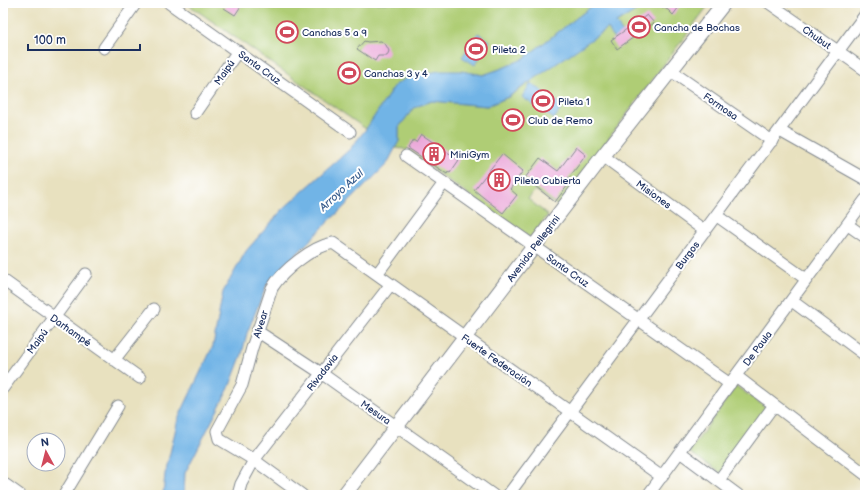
<svg xmlns="http://www.w3.org/2000/svg" width="868" height="498" font-family="'Balsamiq Sans',sans-serif">
<style>
.green{fill:#afcd74;stroke:#657e69}
.water{fill:#71b4e6;stroke:#4672a2}
.building{fill:#eba7d9}
.lines{fill:none;stroke-linecap:round;stroke-linejoin:round}
.minor-casing{stroke:#82888e;stroke-width:13}
.major-casing{stroke:#82888e;stroke-width:16}
.minor{stroke:#fff;stroke-width:11}
.major{stroke:#fff;stroke-width:14}
.labels{text-anchor:middle;stroke-width:4;stroke-linejoin:round;paint-order:stroke}
.poi-label{font-size:10px;fill:#1b2f5e;stroke:#fff;text-anchor:start}
.street-label{font-size:10px;fill:#1b2f5e;stroke:#fff}
.water-label{font-size:11px;font-style:italic;fill:#395e8e;stroke:#fff}
</style>
<rect width="100%" height="100%" fill="#fff"/>
<filter id="ink" filterUnits="userSpaceOnUse"><feTurbulence type="fractalNoise" baseFrequency=".025" numOctaves="2"/><feDisplacementMap in="SourceGraphic" scale="8" xChannelSelector="R" yChannelSelector="G"/><feConvolveMatrix kernelMatrix="1 2 1 2 8 2 1 2 1" color-interpolation-filters="sRGB"/></filter>
<filter id="wash" filterUnits="userSpaceOnUse"><feTurbulence type="fractalNoise" baseFrequency=".012" numOctaves="4" result="noise"/><feDisplacementMap in="SourceGraphic" scale="16" xChannelSelector="R" yChannelSelector="G"/><feGaussianBlur stdDeviation="0.9" result="paint"/><feColorMatrix in="noise" values="0 0 0 0 0 0 0 0 0 0 0 0 0 0 0 0 0 1.4 0 .05"/><feComposite in="paint" operator="in"/></filter>
<g filter="url(#wash)">
<rect width="100%" height="100%" fill="#e8e1bf"/>
<!-- green -->
<path class="green" d="M186,3H596L523,59L503,68L483,75L461,71L395,85L366,129Z
M648,3H710L558,206L535,190L528,199L548,215L530,238L404,149L395,148L399,141V127L413,109L418,106L432,101L487,106L509,97L582,45Z
M736,386L767,408L720,473L689,452Z"/>
<!-- water -->
<path class="water" d="M596,3H648L616,23L623,33L614,39L608,28L508,97L487,106L432,101L418,106L413,109L399,127V141L387,164L340,211L330,220L267,284L247,333L242,354L229,388L185,473L184,495H163L165,474L178,419L213,346L223,292L246,251L283,209L350,149L366,129L395,85L410,76L440,71H461L483,75L503,68L523,59Z
M478,33L490,41L475,65L462,57Z
M531,83L563,106L554,119L522,97Z"/>
<g id="blocks">
<!-- building -->
<path class="building" d="M228,3H243L235,15L224,8Z
M662,3H682L673,15L668,10L662,7Z
M647,15L654,23L617,49L611,40Z
M364,41L368,42L381,41L386,45L389,51L387,56H378L375,61L357,49Z
M421,134L459,160L450,173L448,172L447,174L408,148L413,140L416,142Z
M576,147L586,155L568,179L571,181L555,202L525,178L540,158L558,171Z
M502,154L523,171L510,189L517,195L503,213L474,190Z"/>
</g>
</g>
<g filter="url(#ink)">
<use href="#blocks" fill-opacity="0" stroke="#82888e" stroke-width="1"/>
<g class="lines">
<!-- minor casing -->
<g class="minor-casing">
<path id="minor" d="M169,3L350,132
M769,3L865,70
M104,48L136,3
M671,71L772,141
M195,113L238,51
M780,131L865,179
M406,156L730,384
M603,156L705,231
M717,216L806,279
M848,225L865,237
M377,274L444,183
M3,280L140,378
M792,301L865,355
M257,331L321,373L493,495
M114,360L154,309
M736,376L865,474
M3,388L86,274
M680,452L738,495
M719,480L774,405
M6,485L20,495
M64,495L118,406
M238,495L241,484L254,460L391,284
M302,495L254,460L219,439L217,431L242,385L252,348L272,288C283,270 312,247 333,243L662,477
M508,495L865,15
M648,495L865,200"/>
</g>
<!-- major casing -->
<g class="major-casing">
<path id="major" d="M344,495L603,156L724,3"/>
</g>
<!-- minor -->
<use href="#minor" class="minor"/>
<!-- major -->
<use href="#major" class="major"/>
</g>
</g>
<!-- icons -->
<defs>
<g id="stadium-ring" transform="scale(1.15)"><circle r="9.5" fill="#fff" stroke="#d1495b" stroke-width="1.5"/><path d="M0-5a6.5 5 0 1 0 0 10a6.5 5 0 1 0 0-10ZM-3.5-1.8h7v3.6h-7Z" fill="#d1495b"/></g>
<g id="building-ring" transform="scale(1.15)"><circle r="9.5" fill="#fff" stroke="#d1495b" stroke-width="1.5"/><path d="M-4-6H4V6H1V3H-1V6H-4ZM-2.5-4.3h1.7v1.8h-1.7ZM.8-4.3h1.7v1.8H.8ZM-2.5-1h1.7V.8h-1.7ZM.8-1h1.7V.8H.8Z" fill="#d1495b"/></g>
</defs>
<g fill-rule="evenodd">
<use href="#stadium-ring" x="639" y="27"/>
<use href="#stadium-ring" x="287" y="32"/>
<use href="#stadium-ring" x="476" y="49"/>
<use href="#stadium-ring" x="349" y="73"/>
<use href="#stadium-ring" x="543" y="101"/>
<use href="#stadium-ring" x="513" y="120"/>
<use href="#building-ring" x="434" y="154"/>
<use href="#building-ring" x="499" y="180"/>
</g>
<g class="labels">
<!-- poi labels -->
<g class="poi-label">
<text x="654" y="31">Cancha de Bochas</text>
<text x="302" y="36">Canchas 5 a 9</text>
<text x="492" y="53">Pileta 2</text>
<text x="364" y="77">Canchas 3 y 4</text>
<text x="558" y="105">Pileta 1</text>
<text x="528" y="124">Club de Remo</text>
<text x="450" y="158">MiniGym</text>
<text x="514" y="184">Pileta Cubierta</text>
</g>
<!-- street labels -->
<g class="street-label">
<text transform="translate(817 37) rotate(35)" y="4">Chubut</text>
<text transform="translate(260 67) rotate(36)" y="4">Santa Cruz</text>
<text transform="translate(224 72) rotate(-55)" y="4">Maipú</text>
<text transform="translate(721 106) rotate(35)" y="4">Formosa</text>
<text transform="translate(654 194) rotate(36)" y="4">Misiones</text>
<text transform="translate(533 248) rotate(-53)" y="4">Avenida Pellegrini</text>
<text transform="translate(687 255) rotate(-53)" y="4">Burgos</text>
<text transform="translate(568 270) rotate(35)" y="4">Santa Cruz</text>
<text transform="translate(260 324) rotate(-72)" y="4">Alvear</text>
<text transform="translate(71 330) rotate(35)" y="4">Darhampé</text>
<text transform="translate(37 341) rotate(-54)" y="4">Maipú</text>
<text transform="translate(757 348) rotate(-53)" y="4">De Paula</text>
<text transform="translate(497 360) rotate(35)" y="4">Fuerte Federación</text>
<text transform="translate(322 372) rotate(-52)" y="4">Rivadavia</text>
<text transform="translate(376 412) rotate(35)" y="4">Mesura</text>
</g>
<!-- water labels -->
<g class="water-label">
<text transform="translate(341 190) rotate(-43)" y="4">Arroyo Azul</text>
</g>
</g>
<!-- margin -->
<rect width="868" height="498" fill="none" stroke="#fff" stroke-width="16"/>
<!-- north arrow -->
<g transform="translate(46 452) rotate(353)"><circle r="19" fill="#ffffff" stroke="#a4acbf"/>
<path d="M0-3L7 15L0 10L-7 15Z" fill="#d1495b"/>
<text y="-6" font-size="11" font-weight="bold" text-anchor="middle" fill="#1b2f5e">N</text>
</g>
<!-- scale -->
<path d="M28 44v6h112v-6" fill="none" stroke="#1b2f5e" stroke-width="2"/>
<text x="34" y="44" font-size="12" fill="#1b2f5e" stroke="#ffffff" stroke-width="3" paint-order="stroke">100 m</text>
</svg>
